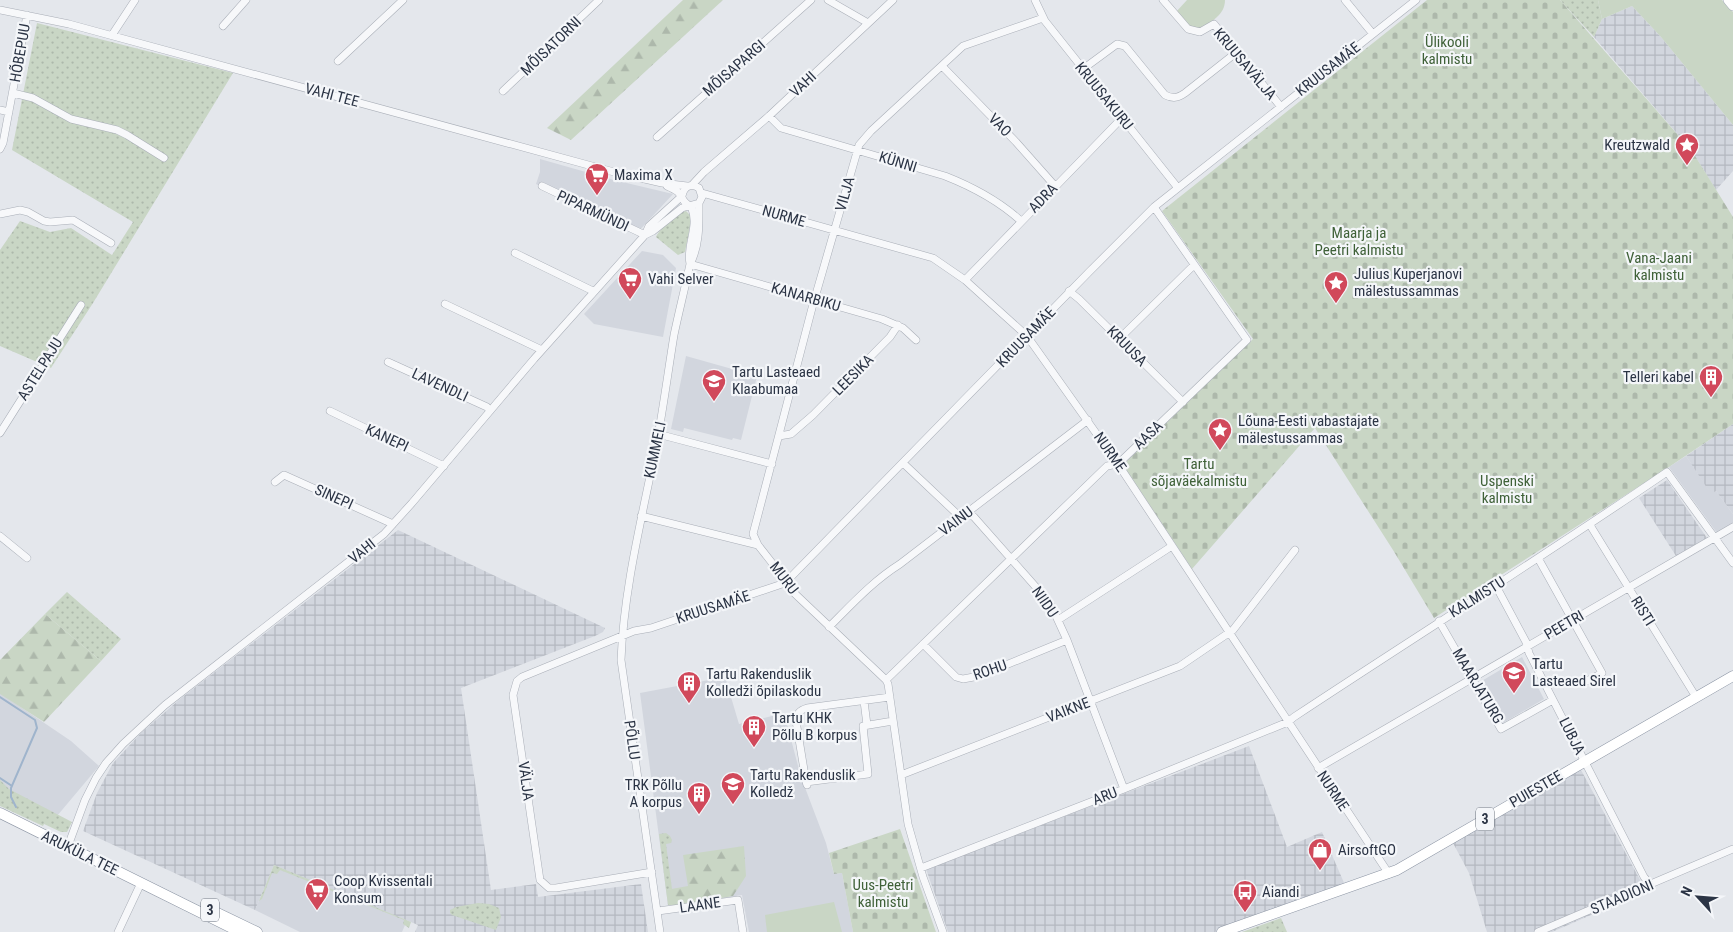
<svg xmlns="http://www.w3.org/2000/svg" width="1733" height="932" font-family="'Roboto Condensed',sans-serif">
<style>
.built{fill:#d2d6de}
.industrial{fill:url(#industrial-grid)}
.grass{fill:url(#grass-dots)}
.forest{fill:url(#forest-firs)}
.cemetery{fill:url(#cemetery-stones)}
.park{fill:#c9d6c5}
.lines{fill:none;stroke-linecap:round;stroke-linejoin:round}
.stream{stroke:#9fb4cc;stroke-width:2}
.minor-casing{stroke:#a9aeb7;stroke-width:8}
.major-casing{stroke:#a3abb8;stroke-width:10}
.highway-casing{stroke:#8b94a3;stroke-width:11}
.minor{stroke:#f7f8fa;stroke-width:7}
.major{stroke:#fff;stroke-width:9}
.highway{stroke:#fff;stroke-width:10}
.labels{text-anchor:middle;stroke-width:4.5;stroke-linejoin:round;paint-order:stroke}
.shield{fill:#f4f6f9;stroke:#676e7b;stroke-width:1}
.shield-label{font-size:14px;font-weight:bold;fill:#2b3445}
.park-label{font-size:15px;fill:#3f6138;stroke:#f4f6f9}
.street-label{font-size:15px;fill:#2b3445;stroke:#f4f6f9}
.poi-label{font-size:15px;fill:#2b3445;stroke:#f4f6f9;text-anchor:start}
</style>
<defs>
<pattern id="industrial-grid" width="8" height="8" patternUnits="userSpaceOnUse" patternTransform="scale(1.25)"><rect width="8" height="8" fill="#d2d6de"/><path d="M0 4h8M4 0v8" fill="none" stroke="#b4b8c0"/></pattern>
<pattern id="grass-dots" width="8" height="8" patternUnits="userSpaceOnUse" patternTransform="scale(1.25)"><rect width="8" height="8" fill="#c9d6c5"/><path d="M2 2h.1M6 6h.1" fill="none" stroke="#adb8ab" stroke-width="1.8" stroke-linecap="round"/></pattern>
<pattern id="forest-firs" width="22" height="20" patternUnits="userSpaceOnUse" patternTransform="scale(1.25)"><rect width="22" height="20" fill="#c9d6c5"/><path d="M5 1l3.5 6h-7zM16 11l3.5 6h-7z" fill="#adb8ab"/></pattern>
<pattern id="cemetery-stones" width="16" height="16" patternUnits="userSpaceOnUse" patternTransform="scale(1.25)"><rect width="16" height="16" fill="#c9d6c5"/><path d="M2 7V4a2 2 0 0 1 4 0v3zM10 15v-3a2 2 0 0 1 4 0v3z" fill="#adb8ab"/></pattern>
</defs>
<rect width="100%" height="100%" fill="#e4e7ec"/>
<!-- built -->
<path class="built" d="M540,159L614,180L673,194L637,233L536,184L540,172Z
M642,251L663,255L676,268L663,337L594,324L584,314Z
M686,356L757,376L741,440L733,438L732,440L684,428L683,432L671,429Z
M1686,456L1711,493L1716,491L1733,514V524L1717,533L1669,467Z
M1522,657L1544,699L1503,723L1480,682Z
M725,677L739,724L784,713L801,777L826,843L834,874L842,873L853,932H749L742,895L676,906L668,905L640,693Z
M0,693L71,741L99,766L57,816L0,786Z
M274,865L408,918L402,932H300L255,910Z"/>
<!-- industrial -->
<path class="industrial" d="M1632,6L1661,37L1733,125V171L1716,190L1692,151L1594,37L1602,19Z
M1733,424V514L1716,491L1711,494L1686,456Z
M1667,480L1707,538L1676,556L1639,498Z
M398,530L605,628L603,632L595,636L461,688L491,890L536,884L538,897L641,884L648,932H415L418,925L274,865L255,910L83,831L97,793L113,763L141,733L180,699Z
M1249,746L1287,847L1322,832L1345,885L1215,932H948L926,869Z
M1580,768L1646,891L1552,932H1487L1469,873L1453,843Z"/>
<!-- grass -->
<path class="grass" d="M1560,0H1598L1602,19L1594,37Z
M37,23L233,73L93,303L51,368L0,346V250L20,221L50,232L71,228L112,255L133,222L12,150Z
M686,211L692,217L685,252L678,255L656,237C660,228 676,213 686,211Z
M67,592L121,639L101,661L45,614Z
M0,780L9,789L72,822L67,832H61L44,824L43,826L0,806Z
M666,833L670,836L672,840L671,843L666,844L672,889L666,890L659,834Z
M274,865L411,922L409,928L403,924L404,920L280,870L277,874L272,873L262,899L259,901Z
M478,903L489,904L499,908L501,917L496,930L452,915L450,913V910L456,907Z
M1281,918L1287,932H1242Z"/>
<!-- forest -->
<path class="forest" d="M683,0H723L571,140L547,128Z
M45,614L101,661L44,722L0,694V660Z
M744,846L746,876L733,896L676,906L668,905L666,890L688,886L683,855Z"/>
<!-- cemetery -->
<path class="cemetery" d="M1427,0H1560L1692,151L1733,217V424L1666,469L1434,618L1393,550L1315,428L1192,569L1123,465L1253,339L1162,211Z
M900,829L936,932H853L842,873L834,874L829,853Z"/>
<!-- park -->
<path class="park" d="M1187,0H1225C1225,15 1211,22 1199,29L1191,27L1176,12Z
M1598,0H1722L1733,12V125L1661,37L1632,6L1602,19Z
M834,902L842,932H767L765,915Z"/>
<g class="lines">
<!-- stream -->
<path class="stream" d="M0,697L35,720L37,728L11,788V797L16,807
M0,778L12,786"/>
<!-- minor casing -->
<g class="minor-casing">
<path id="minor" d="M828,0L868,23
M1035,0L1045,21L1178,188
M1163,0L1188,29L1200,32L1214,24L1281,107
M1345,0L1373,34
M0,10L69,24L614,172L662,183L687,186
M223,26L246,0
M112,35L135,0
M338,61L403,0
M942,66L1016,142L1055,186
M1083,69L1117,44L1125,46L1165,95C1173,99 1178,98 1185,93L1237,52
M503,91L599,0
M13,93L33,98L71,119L117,130L127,135L164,158
M0,110L9,112
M769,116L781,128L945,176C973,187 999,201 1021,221
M657,137L811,0
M0,149L3,143L27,15
M692,185L704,172L769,116L893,0
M542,186L645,235
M667,186C678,191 678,191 684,201C686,204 690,205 692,209C699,227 686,246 690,264
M702,193L933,258L965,280L1027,336L1118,464L1389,874
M0,214L20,210L28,212L44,221L50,222L73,220L111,243
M515,253L593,291
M690,264L882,319L903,328L916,340
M965,280L1122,118
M1069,291L1079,299L1183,402
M445,304L542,350
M1120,338L1194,265
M388,362L487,407L490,411
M330,411L444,466
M0,433L81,305
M658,434L772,464
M779,436L791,434L813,415L890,337L898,325
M903,463L956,513L960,516L971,515L974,517L1050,603L1067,640L1124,789
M275,482L284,475L393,524
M641,516L758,545L783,577L792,591L886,680L888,684L908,824L923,877L943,932
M1590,525L1696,697
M0,536L27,558
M758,545L753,534L812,308L859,145L871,131L963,46L1043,18
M1538,558L1602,673L1587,681
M1496,586L1526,642L1529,653L1644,877L1651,885
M1058,620L1172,546
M1439,621L1501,729L1553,700
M829,627C852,604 873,581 900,564L1088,420
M923,644L956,677L963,679L979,676L1067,640
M886,680L1107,466L1118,464L1247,340L1154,207
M864,701L867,725
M1318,768L1733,527
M901,775L1180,666L1233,630L1295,550
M806,782L796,721C796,713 800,710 807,708L890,697
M807,785L806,782L868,774L863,726L893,721
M68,846L85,800L96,778L106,763L123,744L165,705L384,534L412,503L534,359L645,235L649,226L682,196C684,186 691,183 699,188L702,197L699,203L682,208L653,231L645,235
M921,868L1124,789L1288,722L1294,717C1418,635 1544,556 1667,472L1733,563
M652,872L556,888H549L540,880L513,695L517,681L522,677L634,631L651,628L785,583L1088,273L1154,207L1416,0
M658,911L738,900L743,932
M118,932L141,883
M660,932L621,660C624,587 642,518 656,447C663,410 668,372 674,335C679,311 685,288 690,264C700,245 699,224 699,203
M1538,932L1733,849"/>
</g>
<!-- major casing -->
<g class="major-casing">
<path id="major" d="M1728,0L1733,6"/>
</g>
<!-- highway casing -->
<g class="highway-casing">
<path id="highway" d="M0,813L240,932
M207,908L257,932
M1222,932L1397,870L1733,676"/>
</g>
<!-- minor -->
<use href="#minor" class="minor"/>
<!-- major -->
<use href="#major" class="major"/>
<!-- highway -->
<use href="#highway" class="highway"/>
</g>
<!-- icons -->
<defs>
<g id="sight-pin" transform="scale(1.25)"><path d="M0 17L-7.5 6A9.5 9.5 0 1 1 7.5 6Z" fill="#d1495b" stroke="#f4f6f9"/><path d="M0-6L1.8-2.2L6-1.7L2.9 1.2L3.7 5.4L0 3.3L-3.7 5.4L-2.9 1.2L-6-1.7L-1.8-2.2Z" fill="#fff"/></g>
<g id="supermarket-pin" transform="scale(1.25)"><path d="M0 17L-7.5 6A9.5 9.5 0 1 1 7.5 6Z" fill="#d1495b" stroke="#f4f6f9"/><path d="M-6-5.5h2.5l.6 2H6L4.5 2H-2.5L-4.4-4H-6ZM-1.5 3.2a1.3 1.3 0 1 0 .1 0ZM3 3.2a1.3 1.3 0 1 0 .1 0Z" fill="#fff"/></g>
<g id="building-pin" transform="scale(1.25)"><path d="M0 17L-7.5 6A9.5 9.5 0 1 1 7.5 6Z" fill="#d1495b" stroke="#f4f6f9"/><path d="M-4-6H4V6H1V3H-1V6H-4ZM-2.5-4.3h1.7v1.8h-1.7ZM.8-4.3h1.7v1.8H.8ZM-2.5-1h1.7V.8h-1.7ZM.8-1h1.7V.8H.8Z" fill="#fff"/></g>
<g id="school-pin" transform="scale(1.25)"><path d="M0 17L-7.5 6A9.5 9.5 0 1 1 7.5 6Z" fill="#d1495b" stroke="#f4f6f9"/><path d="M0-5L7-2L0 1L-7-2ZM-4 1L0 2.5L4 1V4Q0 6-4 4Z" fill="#fff"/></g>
<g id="university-pin" transform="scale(1.25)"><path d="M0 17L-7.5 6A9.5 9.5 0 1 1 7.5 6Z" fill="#d1495b" stroke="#f4f6f9"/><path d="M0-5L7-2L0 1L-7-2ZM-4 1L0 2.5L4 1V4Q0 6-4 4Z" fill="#fff"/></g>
<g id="shop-pin" transform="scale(1.25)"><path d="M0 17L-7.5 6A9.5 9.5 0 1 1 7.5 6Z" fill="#d1495b" stroke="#f4f6f9"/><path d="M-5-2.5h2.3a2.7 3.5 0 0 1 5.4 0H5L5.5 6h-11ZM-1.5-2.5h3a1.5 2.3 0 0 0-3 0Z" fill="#fff"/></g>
<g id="bus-pin" transform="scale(1.25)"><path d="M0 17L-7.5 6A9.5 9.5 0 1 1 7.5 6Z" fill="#d1495b" stroke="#f4f6f9"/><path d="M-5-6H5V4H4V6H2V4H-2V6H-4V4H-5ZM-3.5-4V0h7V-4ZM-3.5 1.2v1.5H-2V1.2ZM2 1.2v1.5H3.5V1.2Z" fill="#fff"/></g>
</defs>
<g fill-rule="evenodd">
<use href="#sight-pin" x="1687" y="145"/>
<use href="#supermarket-pin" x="597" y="175"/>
<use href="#supermarket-pin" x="630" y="279"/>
<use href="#sight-pin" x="1336" y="283"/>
<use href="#building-pin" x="1711" y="377"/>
<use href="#school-pin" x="714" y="381"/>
<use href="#sight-pin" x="1220" y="430"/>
<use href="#school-pin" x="1514" y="673"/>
<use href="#building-pin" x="689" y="683"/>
<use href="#building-pin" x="754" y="727"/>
<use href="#university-pin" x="733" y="784"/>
<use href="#building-pin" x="699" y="794"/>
<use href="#shop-pin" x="1320" y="850"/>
<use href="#supermarket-pin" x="317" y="890"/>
<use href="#bus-pin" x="1245" y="892"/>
</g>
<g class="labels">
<!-- shield labels -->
<g class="shield">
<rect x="1476" y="807.5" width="18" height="23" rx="4"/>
<rect x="201" y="898.5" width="18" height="23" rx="4"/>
</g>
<g class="shield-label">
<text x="1485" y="824">3</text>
<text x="210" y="915">3</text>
</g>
<!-- park labels -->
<g class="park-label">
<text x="1447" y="47">Ülikooli<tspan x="1447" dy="17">kalmistu</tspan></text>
<text x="1359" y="238">Maarja ja<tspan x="1359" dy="17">Peetri kalmistu</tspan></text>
<text x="1659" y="263">Vana-Jaani<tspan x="1659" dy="17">kalmistu</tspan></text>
<text x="1199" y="469">Tartu<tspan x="1199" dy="17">sõjaväekalmistu</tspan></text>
<text x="1507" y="486">Uspenski<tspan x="1507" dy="17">kalmistu</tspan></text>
<text x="883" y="890">Uus-Peetri<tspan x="883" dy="17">kalmistu</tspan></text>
</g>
<!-- street labels -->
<g class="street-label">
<text transform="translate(551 46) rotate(-44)" y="5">MÕISATORNI</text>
<text transform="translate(20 53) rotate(-80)" y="5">HÕBEPUU</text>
<text transform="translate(1245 64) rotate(50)" y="5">KRUUSAVÄLJA</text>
<text transform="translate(734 68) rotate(-41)" y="5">MÕISAPARGI</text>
<text transform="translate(1328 69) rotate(-38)" y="5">KRUUSAMÄE</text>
<text transform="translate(803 84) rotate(-43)" y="5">VAHI</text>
<text transform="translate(332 95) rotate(15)" y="5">VAHI TEE</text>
<text transform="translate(1104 96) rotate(51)" y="5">KRUUSAKURU</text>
<text transform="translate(1000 125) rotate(45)" y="5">VAO</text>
<text transform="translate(898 162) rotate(17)" y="5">KÜNNI</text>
<text transform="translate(845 194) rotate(-74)" y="5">VILJA</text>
<text transform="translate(1043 198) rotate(-46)" y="5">ADRA</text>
<text transform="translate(593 211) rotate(25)" y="5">PIPARMÜNDI</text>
<text transform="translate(784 216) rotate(16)" y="5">NURME</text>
<text transform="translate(806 297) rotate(16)" y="5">KANARBIKU</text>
<text transform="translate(1026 337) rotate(-46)" y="5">KRUUSAMÄE</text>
<text transform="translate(1127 346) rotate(45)" y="5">KRUUSA</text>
<text transform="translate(40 369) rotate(-58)" y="5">ASTELPAJU</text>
<text transform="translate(853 375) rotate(-45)" y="5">LEESIKA</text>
<text transform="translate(440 385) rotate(25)" y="5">LAVENDLI</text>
<text transform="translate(1148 435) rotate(-44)" y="5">AASA</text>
<text transform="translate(387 438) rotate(25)" y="5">KANEPI</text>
<text transform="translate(655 450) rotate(-78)" y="5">KUMMELI</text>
<text transform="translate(1110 452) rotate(55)" y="5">NURME</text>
<text transform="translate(334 497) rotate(24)" y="5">SINEPI</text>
<text transform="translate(956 521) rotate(-37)" y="5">VAINU</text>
<text transform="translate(362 551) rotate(-39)" y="5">VAHI</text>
<text transform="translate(784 578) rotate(52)" y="5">MURU</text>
<text transform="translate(1477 597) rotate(-32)" y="5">KALMISTU</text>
<text transform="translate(1045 602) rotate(55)" y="5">NIIDU</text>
<text transform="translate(713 607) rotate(-18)" y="5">KRUUSAMÄE</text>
<text transform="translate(1643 611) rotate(58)" y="5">RISTI</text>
<text transform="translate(1564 625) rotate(-30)" y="5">PEETRI</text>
<text transform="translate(990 670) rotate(-19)" y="5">ROHU</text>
<text transform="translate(1478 686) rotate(59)" y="5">MAARJATURG</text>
<text transform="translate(1068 710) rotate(-21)" y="5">VAIKNE</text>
<text transform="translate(1572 736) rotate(63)" y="5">LUBJA</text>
<text transform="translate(632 740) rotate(82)" y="5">PÕLLU</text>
<text transform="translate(526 781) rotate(82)" y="5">VÄLJA</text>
<text transform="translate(1536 789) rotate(-30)" y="5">PUIESTEE</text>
<text transform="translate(1333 791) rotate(56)" y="5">NURME</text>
<text transform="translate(1105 796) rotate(-21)" y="5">ARU</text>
<text transform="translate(80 853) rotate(26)" y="5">ARUKÜLA TEE</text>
<text transform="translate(1622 897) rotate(-23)" y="5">STAADIONI</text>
<text transform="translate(700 905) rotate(-8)" y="5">LAANE</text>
</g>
<!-- poi labels -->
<g class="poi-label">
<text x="1670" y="150" text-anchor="end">Kreutzwald</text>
<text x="614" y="180">Maxima X</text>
<text x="1354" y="279">Julius Kuperjanovi<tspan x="1354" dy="17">mälestussammas</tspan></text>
<text x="648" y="284">Vahi Selver</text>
<text x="732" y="377">Tartu Lasteaed<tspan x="732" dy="17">Klaabumaa</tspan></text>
<text x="1694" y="382" text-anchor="end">Telleri kabel</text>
<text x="1238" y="426">Lõuna-Eesti vabastajate<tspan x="1238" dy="17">mälestussammas</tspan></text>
<text x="1532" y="669">Tartu<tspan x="1532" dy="17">Lasteaed Sirel</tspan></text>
<text x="706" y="679">Tartu Rakenduslik<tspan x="706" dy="17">Kolledži õpilaskodu</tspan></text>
<text x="772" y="723">Tartu KHK<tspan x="772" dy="17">Põllu B korpus</tspan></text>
<text x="750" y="780">Tartu Rakenduslik<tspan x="750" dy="17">Kolledž</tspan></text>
<text x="682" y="790" text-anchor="end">TRK Põllu<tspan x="682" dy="17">A korpus</tspan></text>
<text x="1338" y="855">AirsoftGO</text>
<text x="334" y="886">Coop Kvissentali<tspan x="334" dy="17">Konsum</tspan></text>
<text x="1262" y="897">Aiandi</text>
</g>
</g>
<!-- north arrow -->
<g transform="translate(1698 897) rotate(296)" stroke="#f4f6f9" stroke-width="4" paint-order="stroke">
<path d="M0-4L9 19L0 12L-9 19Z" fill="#2b3445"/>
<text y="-8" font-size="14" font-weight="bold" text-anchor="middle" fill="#2b3445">N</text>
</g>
</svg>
